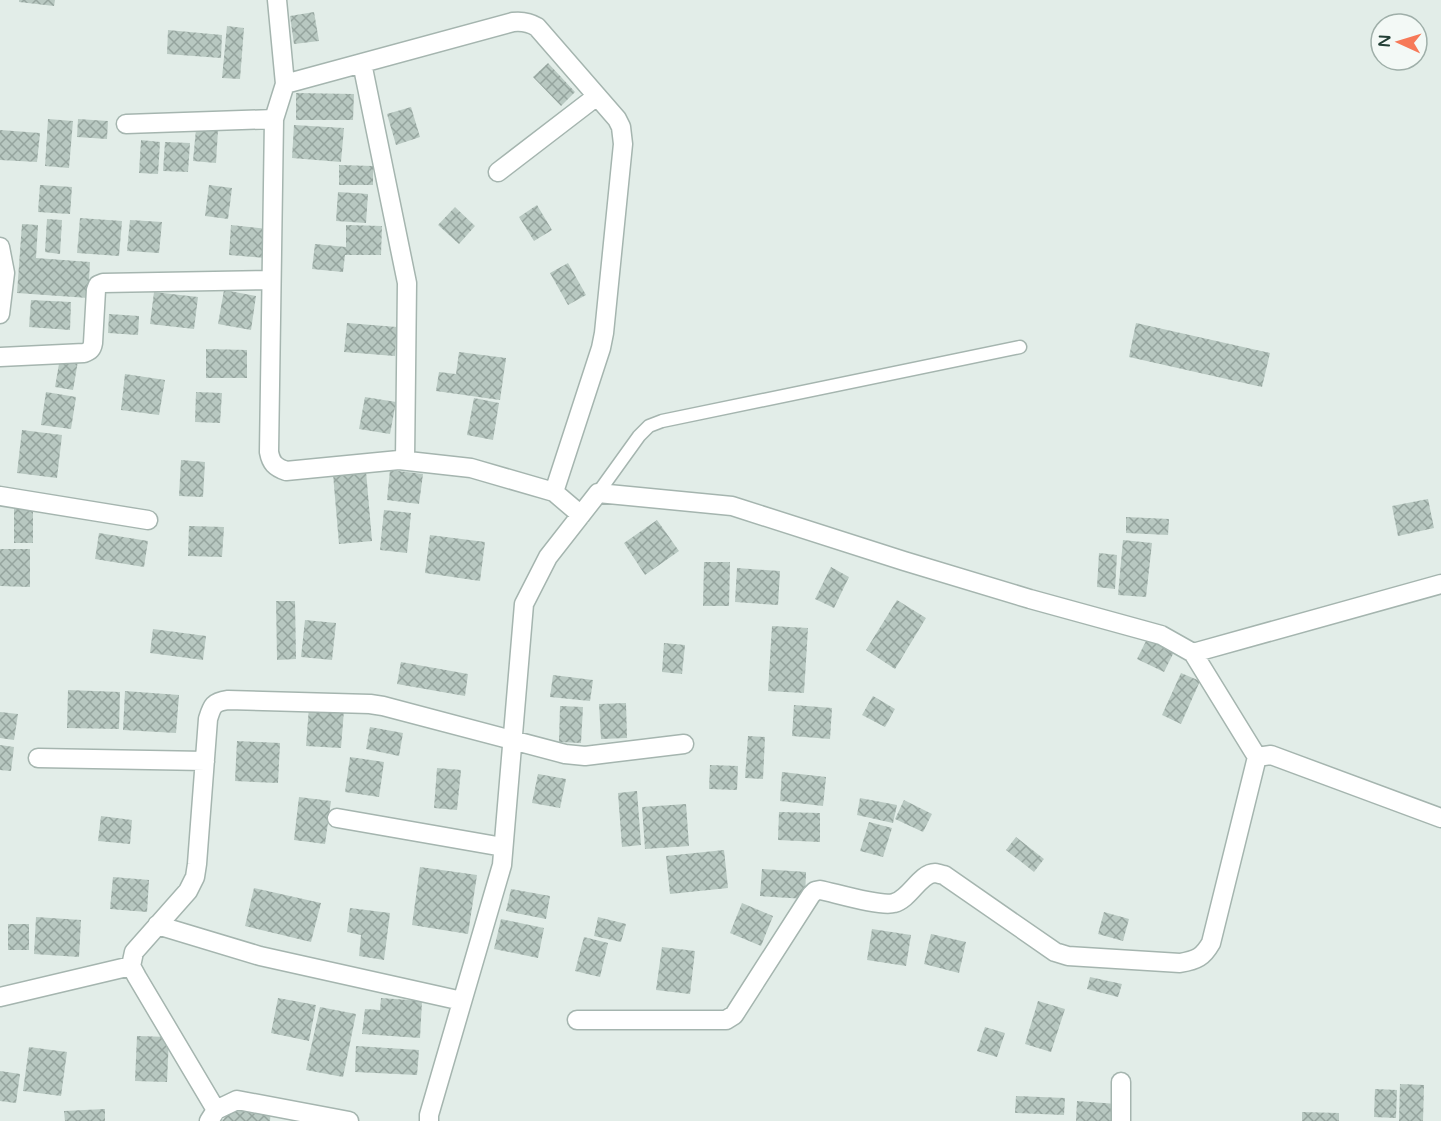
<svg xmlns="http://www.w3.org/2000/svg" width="1441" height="1121" font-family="'Varela Round',sans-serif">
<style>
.building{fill:url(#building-cross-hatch)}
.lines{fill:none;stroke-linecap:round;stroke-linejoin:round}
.service-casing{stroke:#a5b5af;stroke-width:15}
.minor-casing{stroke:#a5b5af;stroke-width:21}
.service{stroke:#fff;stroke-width:12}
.minor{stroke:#fff;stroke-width:18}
</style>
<defs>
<pattern id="building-cross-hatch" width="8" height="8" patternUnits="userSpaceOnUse" patternTransform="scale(1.5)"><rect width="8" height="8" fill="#b8c8c1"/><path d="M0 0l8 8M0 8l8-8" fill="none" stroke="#95a49e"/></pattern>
</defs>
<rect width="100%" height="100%" fill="#e2ede8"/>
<!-- building -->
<path class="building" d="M19,0H55L54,6L19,2Z
M314,12L319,41L294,44L290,16Z
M227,26L244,28L240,79L222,78Z
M168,30L222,35L221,58L167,54Z
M548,63L575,92L561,106L533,77Z
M296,93L354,94L353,120H296Z
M411,107L420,137L396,145L387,114Z
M48,119L73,121L69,168L45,166Z
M78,119L108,121L107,139L77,137Z
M294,125L344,128L341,162L292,158Z
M196,129L218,130L216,163L193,161Z
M0,130L40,133L37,162L0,160Z
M141,140L160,142L158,174L139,173Z
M165,142L190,143L188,172L163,171Z
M339,165L373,166V185H339Z
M40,185L72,187L70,214L38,212Z
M209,185L232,188L228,219L205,216Z
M338,192L368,194L366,223L336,221Z
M537,205L552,230L534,241L519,217Z
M455,207L475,226L459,244L438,225Z
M80,218L122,221L119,256L77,253Z
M47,219L62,220L60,254L45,252Z
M130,220L162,222L159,253L127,251Z
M22,224L38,225L36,258L90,262L88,298L17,293Z
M231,225L268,229L265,258L229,255Z
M346,225L382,226L381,255H345L343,272L312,269L315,244L346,247Z
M568,263L586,295L568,305L550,273Z
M224,290L256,296L251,330L218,324Z
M154,292L198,297L194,329L150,324Z
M31,300L71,302L70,330L29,327Z
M109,314L139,316L138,335L108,333Z
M347,323L397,327L395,356L344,352Z
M1136,323L1270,353L1262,387L1129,357Z
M206,349L247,350V378H206Z
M459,352L506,358L500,400L436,391L439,372L456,374Z
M60,358L78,361L73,390L55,387Z
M125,374L165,380L159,415L121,410Z
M46,392L76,397L71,429L41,425Z
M196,392L222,393L220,423L195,422Z
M365,397L396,402L390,434L359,429Z
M474,398L499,403L493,440L467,435Z
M22,430L62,435L57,478L17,473Z
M181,460L205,462L203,497L179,496Z
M390,470L423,474L419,504L387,500Z
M366,471L372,541L339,544L333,474Z
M1428,499L1434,528L1398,536L1392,506Z
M14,508H33V543H14Z
M384,510L411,513L407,553L380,550Z
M1126,517L1169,519L1168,535L1126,533Z
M657,520L679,551L645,575L624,543Z
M189,526L224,527L222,557L188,556Z
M99,533L148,541L144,567L95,559Z
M430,535L485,542L480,581L425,573Z
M1123,540L1152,543L1146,597L1118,595Z
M0,549H30V587L0,586Z
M1099,553L1117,555L1115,589L1097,587Z
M704,562H730L729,606H703Z
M831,567L849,577L834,608L815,599Z
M737,568L780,571L778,605L735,602Z
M897,600L926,618L895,669L866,650Z
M276,601H295L296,659L277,660Z
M305,620L336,623L332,660L301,657Z
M772,626L808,628L804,693L768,691Z
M153,629L206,636L203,660L150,653Z
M1148,637L1175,650L1164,672L1137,659Z
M664,643L685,645L682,674L662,672Z
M401,662L468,674L465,696L397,684Z
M1181,673L1200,681L1181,724L1162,715Z
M553,675L593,680L590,701L550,697Z
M68,690L120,692L119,729L67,728Z
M125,691L179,695L176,733L123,730Z
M873,696L895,709L885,727L862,715Z
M626,703L627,738L601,739L599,704Z
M794,705L832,708L830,739L792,736Z
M560,706L583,707L581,743L559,742Z
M309,707L344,710L341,748L306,746Z
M0,712L18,714L14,740L0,738Z
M370,727L403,733L399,756L366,749Z
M748,736L765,737L763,779L745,778Z
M237,741L280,743L278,783L235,781Z
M0,745L14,747L11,771L0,770Z
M350,757L384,762L379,797L345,792Z
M710,765L738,766L737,790L709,789Z
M437,768L461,770L457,810L434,808Z
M782,772L826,777L823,806L780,801Z
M538,774L566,779L560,808L532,803Z
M637,791L641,845L622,847L618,793Z
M299,797L331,801L325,844L294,840Z
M860,798L897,805L893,823L857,815Z
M904,800L932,814L923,832L895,819Z
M686,804L689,846L645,849L642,807Z
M779,812L820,813V842L778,840Z
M101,816L132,820L130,844L98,841Z
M869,822L892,828L883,857L860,851Z
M1016,837L1044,859L1034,872L1006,850Z
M724,850L728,888L670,894L666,856Z
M420,867L477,875L468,934L412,925Z
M762,869L806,872L805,899L760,896Z
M113,877L149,880L147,912L110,909Z
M254,888L321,903L311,942L245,926Z
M511,889L550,896L546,919L506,911Z
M742,903L773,916L761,946L730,933Z
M350,908L390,913L384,960L359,956L361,935L347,932Z
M1104,912L1129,919L1123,941L1098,934Z
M36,917L81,920L79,957L34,954Z
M598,917L626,924L621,942L594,936Z
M501,919L544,928L538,958L494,949Z
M8,924H29V950H8Z
M872,929L911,935L906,966L867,960Z
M931,934L966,942L959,973L924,964Z
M584,937L608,943L600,977L575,971Z
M662,947L695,951L690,994L656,990Z
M1090,977L1122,984L1118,997L1087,989Z
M278,998L316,1005L309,1041L271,1033Z
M381,998L422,1001L420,1038L362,1034L365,1009L380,1010Z
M1038,1001L1065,1009L1051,1052L1025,1044Z
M320,1007L356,1014L343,1077L306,1070Z
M985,1027L1005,1033L997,1057L977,1051Z
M137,1036L169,1037L167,1082L135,1081Z
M356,1046L419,1050L417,1075L355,1072Z
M29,1047L67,1052L61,1096L23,1091Z
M0,1071L20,1074L16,1103L0,1101Z
M1400,1084L1424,1085L1423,1121H1399Z
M1375,1089L1397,1090L1396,1118L1374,1117Z
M1016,1096L1065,1098L1064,1115L1015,1113Z
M1077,1101L1117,1104L1116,1121H1076Z
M234,1106L271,1110L270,1121H222Z
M105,1109V1121H65L64,1111Z
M1302,1112L1339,1113V1121H1302Z"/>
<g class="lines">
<!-- service casing -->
<g class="service-casing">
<path id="service" d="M598,493L639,436L649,426L662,421L1020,347"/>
</g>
<!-- minor casing -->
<g class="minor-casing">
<path id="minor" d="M277,0L285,84L274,119L269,452C271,463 275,467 286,471L399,460L471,468L554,492L581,515
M362,63L407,283L405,460
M285,84L513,22C522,21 529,22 537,27L617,119L621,127L623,144L604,333L601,348L554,492
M126,124L274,119
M498,172L597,96
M0,247L5,273L0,314
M0,357L84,353C90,351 92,349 93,343L96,290L98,285L103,283L271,280
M0,496L148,520
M1193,653L1441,584
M38,758L205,761
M337,818L503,847
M157,925L260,956L462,1001
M0,997L131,966
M577,1020H726L734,1015L811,895L815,891L820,890C835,893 881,907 894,903C910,899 920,873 935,873C936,873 943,875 944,875L1055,952L1068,956L1180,963C1197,960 1203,957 1211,943L1257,757
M216,1110L137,977L131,966L134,952L188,891L195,877L197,864L208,719C212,706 213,702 228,700L370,704L383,706L565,754L585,756L684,744
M209,1121L216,1110L237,1100L349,1121
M429,1121V1115L502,865L524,604L548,557L598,493L732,506L904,561L1030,599L1161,635L1193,653L1257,757L1271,755L1441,818
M1121,1121V1082"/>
</g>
<!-- service -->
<use href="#service" class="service"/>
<!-- minor -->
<use href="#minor" class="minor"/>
</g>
<!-- north arrow -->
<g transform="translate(1399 42) rotate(274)"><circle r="28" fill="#f3f9f6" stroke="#9fafa9" stroke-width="1.5"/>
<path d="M0-4.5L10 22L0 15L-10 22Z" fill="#f67958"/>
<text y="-9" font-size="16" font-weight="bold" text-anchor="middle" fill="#223f36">N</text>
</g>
</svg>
